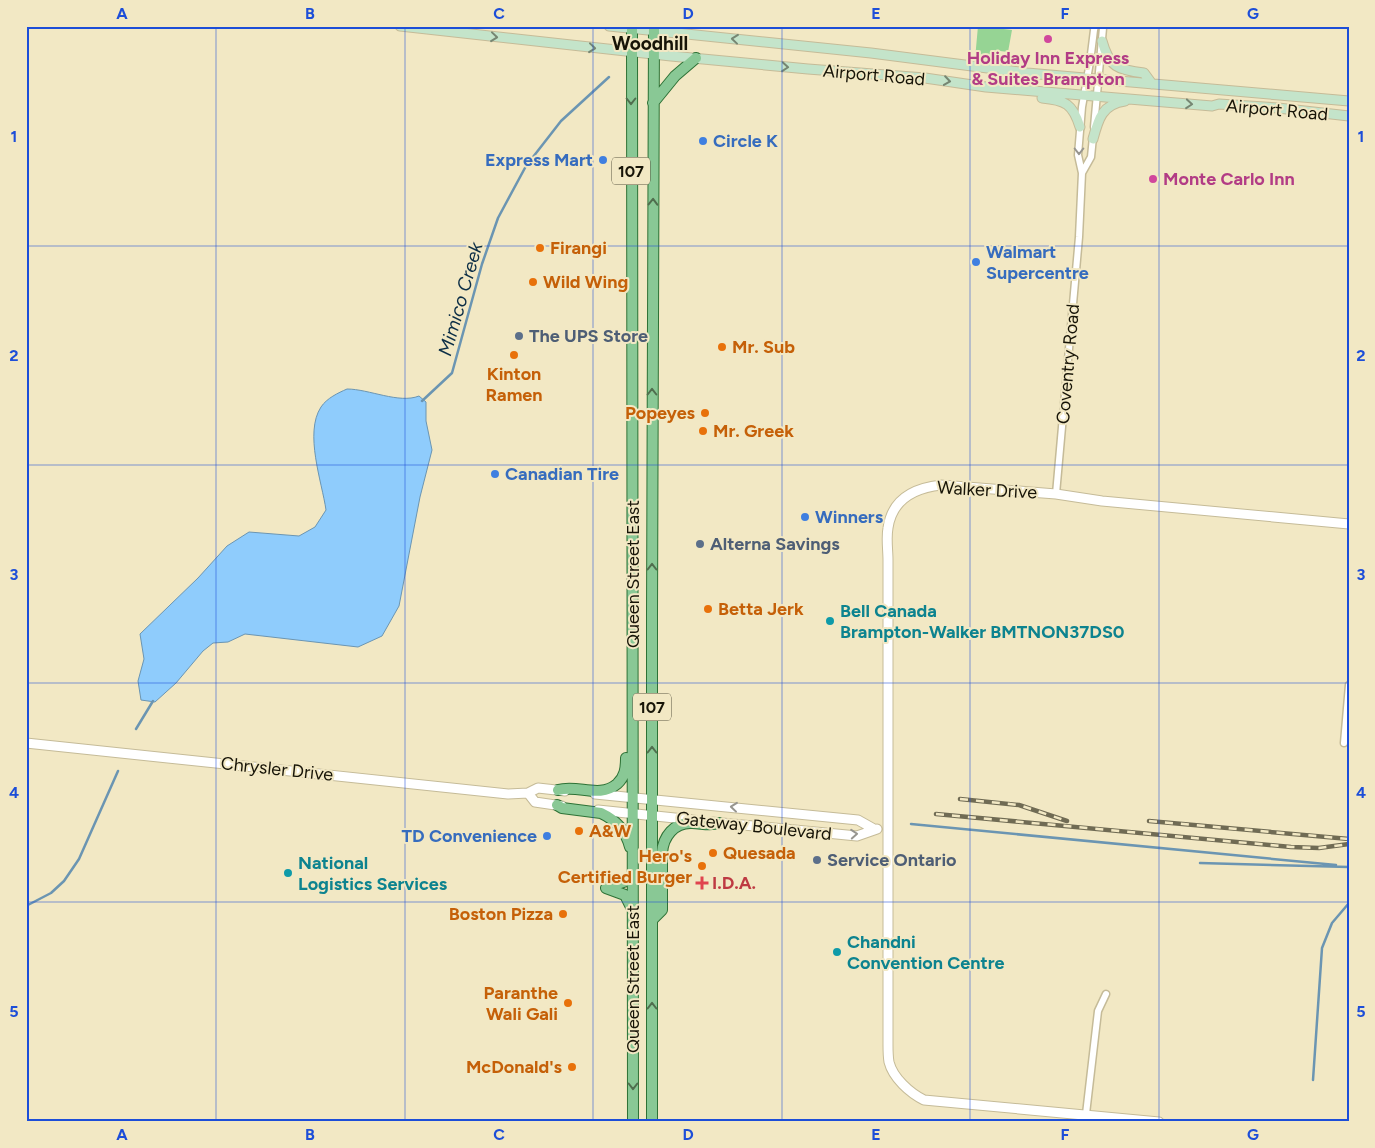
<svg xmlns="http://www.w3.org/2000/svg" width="1375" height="1148" font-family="Figtree,sans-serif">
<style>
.green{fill:#96d494}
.water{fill:#8fccfc;stroke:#6b95b2}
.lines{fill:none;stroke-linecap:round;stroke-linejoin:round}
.stream{stroke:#6b95b2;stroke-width:2.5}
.minor-casing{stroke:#c5bb98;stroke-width:9}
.tertiary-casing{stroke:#c5bb98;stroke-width:11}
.secondary-casing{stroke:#c5bb98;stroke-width:11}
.primary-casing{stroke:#2e7236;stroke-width:12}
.minor{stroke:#fff;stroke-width:6}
.tertiary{stroke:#fff;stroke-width:9}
.secondary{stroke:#c4e4ca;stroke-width:9}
.primary{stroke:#89c895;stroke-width:10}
.rail-casing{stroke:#706b54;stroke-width:4.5}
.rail{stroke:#f2e8c4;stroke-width:2.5;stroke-dasharray:8;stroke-linecap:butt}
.oneway{stroke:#768672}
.oneway2{stroke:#506e4e}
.oneway3{stroke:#97958f}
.grid{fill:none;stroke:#1d4ed8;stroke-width:1;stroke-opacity:0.55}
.hotel-dot{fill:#d1479c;stroke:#f2e8c4;stroke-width:2}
.shop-dot{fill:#3f7fe0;stroke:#f2e8c4;stroke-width:2}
.food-dot{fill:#e8710a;stroke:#f2e8c4;stroke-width:2}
.service-dot{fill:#5c6f8a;stroke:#f2e8c4;stroke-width:2}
.culture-dot{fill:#0f9aa8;stroke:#f2e8c4;stroke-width:2}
.health-dot{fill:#e0444e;stroke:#f2e8c4;stroke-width:2}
.labels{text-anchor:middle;stroke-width:4;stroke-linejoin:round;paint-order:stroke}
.shield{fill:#f2e8c4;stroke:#595440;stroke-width:1}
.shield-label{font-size:16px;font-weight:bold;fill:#171407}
.hotel-label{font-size:18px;font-weight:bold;fill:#b23c85;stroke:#f2e8c4}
.street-label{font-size:18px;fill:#171407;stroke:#f2e8c4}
.shop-label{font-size:18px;font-weight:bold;fill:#366cbe;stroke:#f2e8c4;text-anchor:start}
.food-label{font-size:18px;font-weight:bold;fill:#c56008;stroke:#f2e8c4;text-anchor:start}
.service-label{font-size:18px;font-weight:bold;fill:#4e5e75;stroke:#f2e8c4;text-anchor:start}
.culture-label{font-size:18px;font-weight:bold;fill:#0d838f;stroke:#f2e8c4;text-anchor:start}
.health-label{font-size:18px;font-weight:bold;fill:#be3a42;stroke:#f2e8c4;text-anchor:start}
.neighbourhood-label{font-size:19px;font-weight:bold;fill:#171407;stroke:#f2e8c4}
.water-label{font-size:19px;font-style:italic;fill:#0c2e46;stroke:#f2e8c4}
.neatline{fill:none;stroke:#1d4ed8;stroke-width:2}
.grid-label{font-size:16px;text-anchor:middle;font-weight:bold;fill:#1d4ed8}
</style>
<rect width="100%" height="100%" fill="#f2e8c4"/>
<!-- green -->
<path class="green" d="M978,26L1012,30L1008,52L1000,51L999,61L975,59Z"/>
<!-- water -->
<path class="water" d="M347,389C369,389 399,404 419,396L426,402V421L432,450L420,497L399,606L382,636L358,647L245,634L228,642L213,643L203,651L176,683L155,702L141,700L138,681L144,659L140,634L198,578L227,546L249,532L299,536L315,527L326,510C322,482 304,433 321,407C327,398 338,393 347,389Z"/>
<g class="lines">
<!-- stream -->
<path class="stream" d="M422,401L452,373L482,264L498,218L526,166L561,121L609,77
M136,729L153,701
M911,824L1336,865
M1200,863L1349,867
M26,906L51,893L64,881L79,859L118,771
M1313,1080L1322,948L1332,923L1349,903"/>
<!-- minor casing -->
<g class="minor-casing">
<path id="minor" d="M1094,127L1103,28L1102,26
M1082,173L1091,157L1093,137
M1056,494L1079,237L1082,173L1078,155L1082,107L1090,62L1094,30L1095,26
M1344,743L1349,685
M1086,1114L1098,1011L1106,994"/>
</g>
<!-- tertiary casing -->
<g class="tertiary-casing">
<path id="tertiary" d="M26,743L508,794L528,793L538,788L565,791
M528,793L535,802L562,806
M595,794L858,820L874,829
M598,810L694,820
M712,822L857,836L877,829
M1159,1122L924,1100C910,1093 893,1078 889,1062C888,1056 888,1050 888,1045V560C888,550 886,538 888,528C892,499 914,488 941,485L1056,494L1102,501L1349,524"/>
</g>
<!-- secondary casing -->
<g class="secondary-casing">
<path id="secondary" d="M400,26L671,56L808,69L925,78L986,87L1212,106L1219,104L1278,108L1349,116
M609,26L871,53L1027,73L1349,101
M1102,41C1109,67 1118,70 1144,73L1152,84
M1042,98C1065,100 1073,104 1080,127
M1093,139C1098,120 1102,104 1125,101"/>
</g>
<!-- primary casing -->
<g class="primary-casing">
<path id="primary" d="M632,26L633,1122
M653,103L675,76L696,58
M558,790C578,784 599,799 617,784C625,777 626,768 626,758
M557,805L562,808L601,813C616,820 626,831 630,847
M606,888L625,895L631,907
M606,888L626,881L633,877
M652,920L662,910V853C663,837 674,822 692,823C701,823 710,826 719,823
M652,1122V616L654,26"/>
</g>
<!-- minor -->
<use href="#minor" class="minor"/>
<!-- tertiary -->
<use href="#tertiary" class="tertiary"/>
<!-- secondary -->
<use href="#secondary" class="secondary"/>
<!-- primary -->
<use href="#primary" class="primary"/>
<!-- rail casing -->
<g class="rail-casing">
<path id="rail" d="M960,799L1019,805L1067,821
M936,814L1291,847L1319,848L1349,844
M1149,821L1349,839"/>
</g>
<!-- rail -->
<use href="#rail" class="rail"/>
</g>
<!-- one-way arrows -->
<defs><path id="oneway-chevron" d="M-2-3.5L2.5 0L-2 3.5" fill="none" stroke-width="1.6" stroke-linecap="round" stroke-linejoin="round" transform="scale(1.25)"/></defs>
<g class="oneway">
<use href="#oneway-chevron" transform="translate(494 37) rotate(6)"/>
<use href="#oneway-chevron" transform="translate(735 39) rotate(-174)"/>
<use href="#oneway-chevron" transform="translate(592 48) rotate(6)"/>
<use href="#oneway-chevron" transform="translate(785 67) rotate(5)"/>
<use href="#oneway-chevron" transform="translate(947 81) rotate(8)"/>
<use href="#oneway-chevron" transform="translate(1189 104) rotate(5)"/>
</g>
<g class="oneway2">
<use href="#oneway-chevron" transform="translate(631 101) rotate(90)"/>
<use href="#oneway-chevron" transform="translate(653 202) rotate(-89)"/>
<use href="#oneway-chevron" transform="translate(652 392) rotate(-90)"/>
<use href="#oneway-chevron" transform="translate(652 567) rotate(-90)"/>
<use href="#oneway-chevron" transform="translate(652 750) rotate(-90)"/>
<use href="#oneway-chevron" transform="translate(652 1006) rotate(-90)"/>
<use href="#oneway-chevron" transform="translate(633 1086) rotate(90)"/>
</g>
<g class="oneway3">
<use href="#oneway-chevron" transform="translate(1079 151) rotate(90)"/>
<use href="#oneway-chevron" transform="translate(734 807) rotate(-174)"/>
<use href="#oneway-chevron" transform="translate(854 834) rotate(-4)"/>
</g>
<!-- grid -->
<path class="grid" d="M216,26V1122M405,26V1122M593,26V1122M782,26V1122M970,26V1122M1159,26V1122M26,246H1349M26,465H1349M26,683H1349M26,902H1349"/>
<!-- markers -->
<g class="hotel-dot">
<circle cx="1048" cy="39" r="5"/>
<circle cx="1153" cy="179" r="5"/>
</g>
<g class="shop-dot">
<circle cx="703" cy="141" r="5"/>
<circle cx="603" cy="160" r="5"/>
<circle cx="976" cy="262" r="5"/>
<circle cx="495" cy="474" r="5"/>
<circle cx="805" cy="517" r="5"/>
<circle cx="547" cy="836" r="5"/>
</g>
<g class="food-dot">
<circle cx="540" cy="248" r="5"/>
<circle cx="533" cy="282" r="5"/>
<circle cx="722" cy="347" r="5"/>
<circle cx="514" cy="355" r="5"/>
<circle cx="705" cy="413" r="5"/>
<circle cx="703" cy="431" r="5"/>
<circle cx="708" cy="609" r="5"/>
<circle cx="579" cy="831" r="5"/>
<circle cx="713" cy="853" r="5"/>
<circle cx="702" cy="866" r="5"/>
<circle cx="563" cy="914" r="5"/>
<circle cx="568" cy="1003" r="5"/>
<circle cx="572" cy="1067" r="5"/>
</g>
<g class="service-dot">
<circle cx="519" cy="336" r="5"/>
<circle cx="700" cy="544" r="5"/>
<circle cx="817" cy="860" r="5"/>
</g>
<g class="culture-dot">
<circle cx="830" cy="621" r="5"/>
<circle cx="288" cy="873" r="5"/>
<circle cx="837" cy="952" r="5"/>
</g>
<path class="health-dot" d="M699.5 875.5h5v5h5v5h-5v5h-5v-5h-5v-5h5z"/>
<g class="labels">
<!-- shield labels -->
<g class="shield">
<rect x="612" y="157.5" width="38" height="27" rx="4"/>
<rect x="633" y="693.5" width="38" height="27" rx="4"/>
</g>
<g class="shield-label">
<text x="631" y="177">107</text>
<text x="652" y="713">107</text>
</g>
<!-- hotel labels -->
<g class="hotel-label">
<text x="1048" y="64">Holiday Inn Express<tspan x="1048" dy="21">&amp; Suites Brampton</tspan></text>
<text x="1163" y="185" text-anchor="start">Monte Carlo Inn</text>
</g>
<!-- street labels -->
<g class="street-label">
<text transform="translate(874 75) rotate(5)" y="6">Airport Road</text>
<text transform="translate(1277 110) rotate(5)" y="6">Airport Road</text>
<text transform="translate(1068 364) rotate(-85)" y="6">Coventry Road</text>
<text transform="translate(987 490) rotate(3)" y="6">Walker Drive</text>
<text transform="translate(633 574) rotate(-90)" y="6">Queen Street East</text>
<text transform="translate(277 769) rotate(6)" y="6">Chrysler Drive</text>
<text transform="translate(754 826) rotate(6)" y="6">Gateway Boulevard</text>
<text transform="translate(633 979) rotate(-90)" y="6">Queen Street East</text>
</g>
<!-- shop labels -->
<g class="shop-label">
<text x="713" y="147">Circle K</text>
<text x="593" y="166" text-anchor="end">Express Mart</text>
<text x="986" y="258">Walmart<tspan x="986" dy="21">Supercentre</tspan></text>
<text x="505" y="480">Canadian Tire</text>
<text x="815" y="523">Winners</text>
<text x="537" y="842" text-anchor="end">TD Convenience</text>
</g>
<!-- food labels -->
<g class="food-label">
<text x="550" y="254">Firangi</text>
<text x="543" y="288">Wild Wing</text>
<text x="732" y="353">Mr. Sub</text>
<text x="514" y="380" text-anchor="middle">Kinton<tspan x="514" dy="21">Ramen</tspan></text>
<text x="695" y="419" text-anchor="end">Popeyes</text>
<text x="713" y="437">Mr. Greek</text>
<text x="718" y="615">Betta Jerk</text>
<text x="589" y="837">A&amp;W</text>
<text x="723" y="859">Quesada</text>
<text x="692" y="862" text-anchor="end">Hero's<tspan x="692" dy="21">Certified Burger</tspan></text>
<text x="553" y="920" text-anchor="end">Boston Pizza</text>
<text x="558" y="999" text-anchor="end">Paranthe<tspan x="558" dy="21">Wali Gali</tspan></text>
<text x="562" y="1073" text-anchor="end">McDonald's</text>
</g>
<!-- service labels -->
<g class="service-label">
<text x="529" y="342">The UPS Store</text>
<text x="710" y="550">Alterna Savings</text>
<text x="827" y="866">Service Ontario</text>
</g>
<!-- culture labels -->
<g class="culture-label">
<text x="840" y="617">Bell Canada<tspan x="840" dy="21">Brampton-Walker BMTNON37DS0</tspan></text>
<text x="298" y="869">National<tspan x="298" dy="21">Logistics Services</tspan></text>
<text x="847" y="948">Chandni<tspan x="847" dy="21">Convention Centre</tspan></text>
</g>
<!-- health labels -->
<g class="health-label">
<text x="712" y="889">I.D.A.</text>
</g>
<!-- neighbourhood labels -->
<g class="neighbourhood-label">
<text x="650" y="50">Woodhill</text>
</g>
<!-- water labels -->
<g class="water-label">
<text transform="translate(460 299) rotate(-74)" y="7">Mimico Creek</text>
</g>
</g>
<!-- border -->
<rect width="1375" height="1148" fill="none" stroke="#f2e8c4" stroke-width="55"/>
<rect x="28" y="28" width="1320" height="1092" class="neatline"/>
<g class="grid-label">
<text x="122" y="19">A</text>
<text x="310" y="19">B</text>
<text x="499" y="19">C</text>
<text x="688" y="19">D</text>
<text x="876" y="19">E</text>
<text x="1065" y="19">F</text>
<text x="1253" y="19">G</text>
<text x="14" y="142">1</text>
<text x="1361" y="142">1</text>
<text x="14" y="361">2</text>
<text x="1361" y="361">2</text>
<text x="14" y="580">3</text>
<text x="1361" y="580">3</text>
<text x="14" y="798">4</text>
<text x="1361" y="798">4</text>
<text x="14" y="1017">5</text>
<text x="1361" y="1017">5</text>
<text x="122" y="1140">A</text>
<text x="310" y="1140">B</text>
<text x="499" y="1140">C</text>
<text x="688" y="1140">D</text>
<text x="876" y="1140">E</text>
<text x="1065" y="1140">F</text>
<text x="1253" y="1140">G</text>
</g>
</svg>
